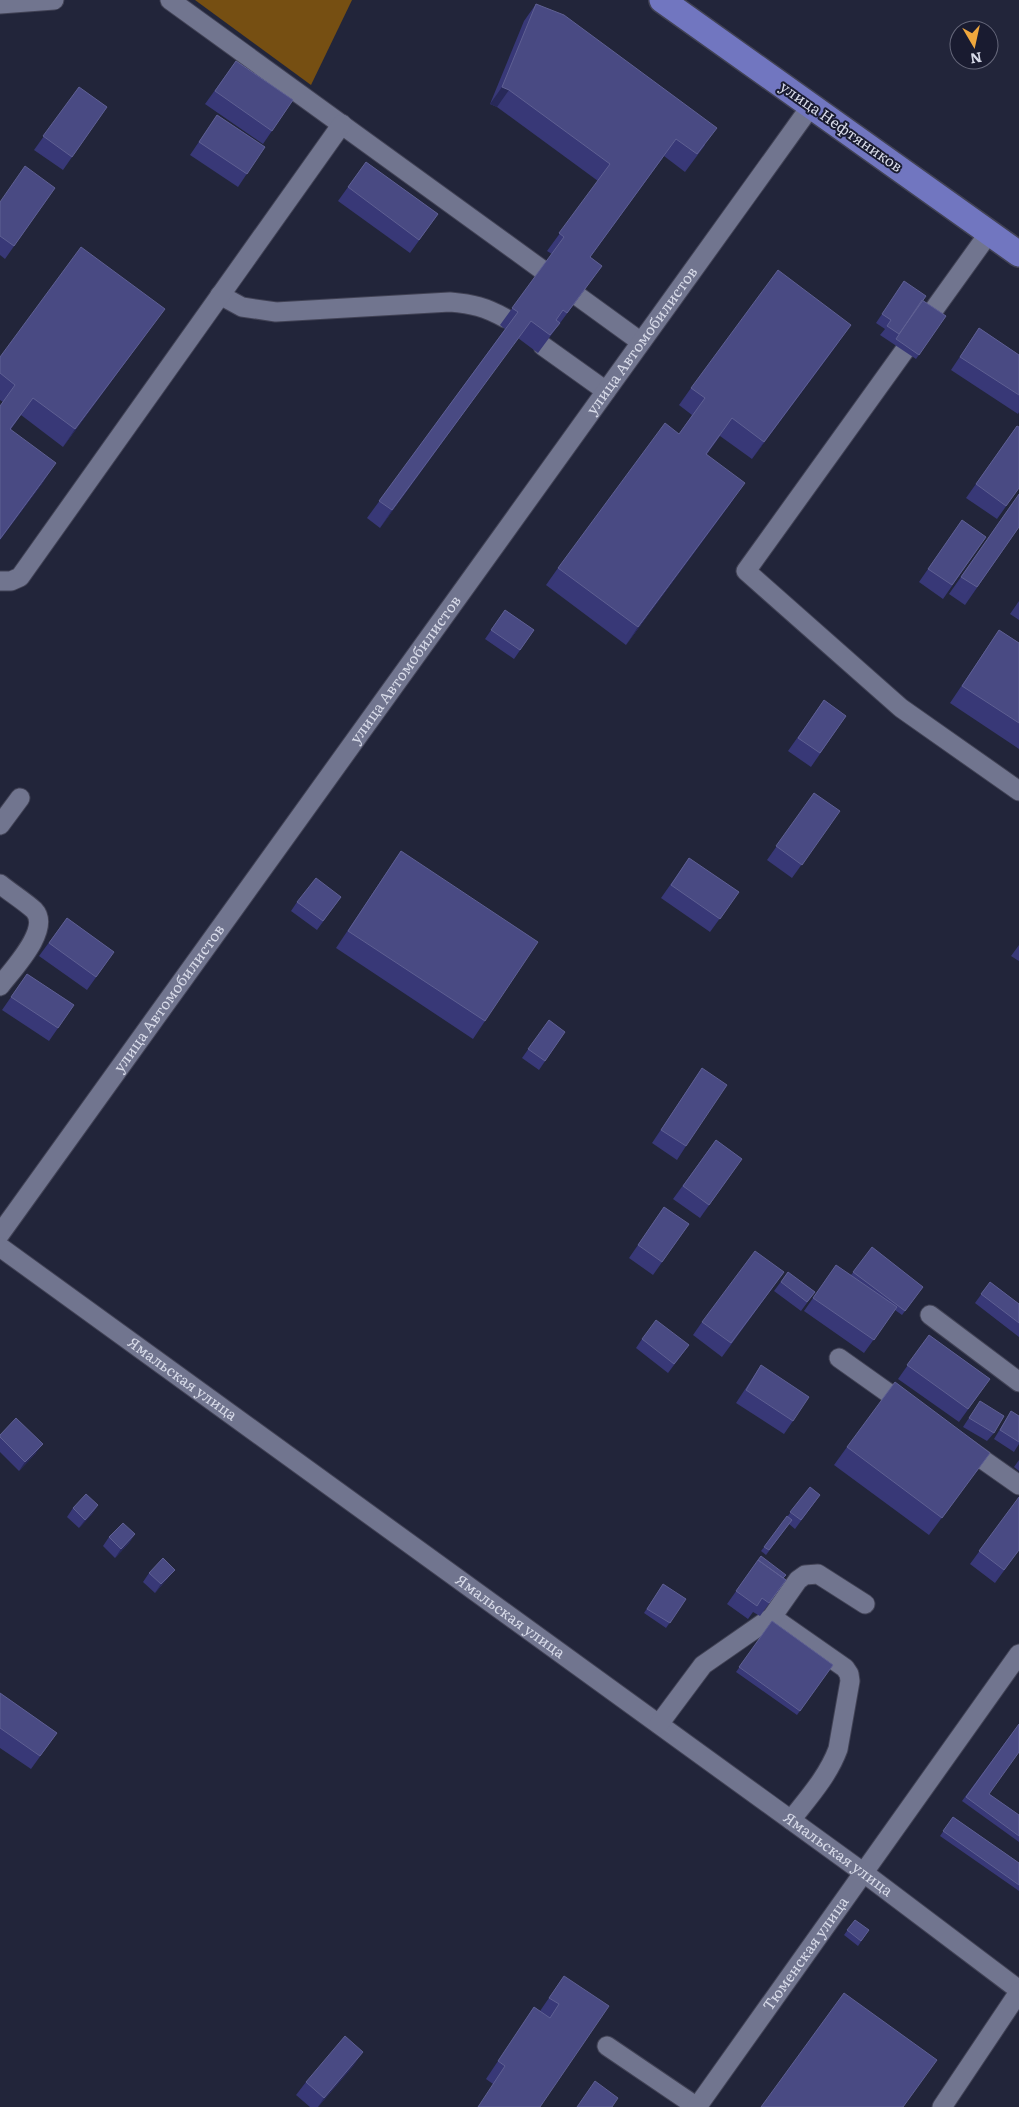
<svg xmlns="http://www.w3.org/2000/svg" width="1019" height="2107" font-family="Literata,serif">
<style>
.forest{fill:#764f12}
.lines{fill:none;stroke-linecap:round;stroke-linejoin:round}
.minor-casing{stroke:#414255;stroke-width:21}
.major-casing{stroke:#414255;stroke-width:28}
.minor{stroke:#71758f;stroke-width:19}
.major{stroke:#7176c0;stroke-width:25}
.wall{fill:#383877}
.shaded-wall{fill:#282959}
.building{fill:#494a83;stroke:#5f6093}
.labels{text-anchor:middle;stroke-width:4;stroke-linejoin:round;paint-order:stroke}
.street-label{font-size:15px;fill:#d7dae8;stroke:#191b30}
</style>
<rect width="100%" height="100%" fill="#22253a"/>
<!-- forest -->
<path class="forest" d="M195,0H352L311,85Z"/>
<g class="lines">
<!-- minor casing -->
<g class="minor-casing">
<g id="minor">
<path d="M170,0L541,269"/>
<path d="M0,4L54,0"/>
<path d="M989,233L746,571L901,708L1019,791"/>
<path d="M220,295L242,307L276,312L450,302C473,304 485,307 505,318"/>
<path d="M579,297L641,342"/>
<path d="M543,346L606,391"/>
<path d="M0,581H11L20,577L342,124"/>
<path d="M0,825L20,798"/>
<path d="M0,884C11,893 24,901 34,910C52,929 12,970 0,986"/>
<path id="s1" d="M0,1234L811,106"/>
<path id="s2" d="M0,1247L864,1873L1019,1990"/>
<path d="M930,1315L1019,1382"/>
<path d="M839,1358L908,1407"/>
<path d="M965,1447L1019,1485"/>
<path d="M772,1617L845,1668L849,1674L850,1681L838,1749C828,1776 809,1797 791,1820"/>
<path d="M659,1724L703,1665L772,1617L798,1580L805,1575L818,1574L865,1604"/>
<path d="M607,2046L697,2107"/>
<path id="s3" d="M697,2107L1019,1654"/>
<path d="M942,2107L1019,1992"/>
</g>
</g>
<!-- major casing -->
<g class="major-casing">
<path id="major" d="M662,0L1019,254"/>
</g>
<!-- minor -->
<use href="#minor" class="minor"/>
<!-- major -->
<use href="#major" class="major"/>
</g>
<!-- wall -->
<path class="wall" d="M536,4L705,145L685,172L664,156L590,257L602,266L538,353L518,338L380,528L367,518L505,329L500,325L552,254L547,251L598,181L497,107L490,104L524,21Z
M236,61L293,100L263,144L205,104Z
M79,87L107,107L63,170L34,150Z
M217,115L265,147L238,187L190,155Z
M366,162L438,214L410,253L338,201Z
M55,188L5,259L0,255V202Z
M904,281L922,300L946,316L916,359L880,335L885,329L876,323Z
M152,326L63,447L21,415L11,429L44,481L0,540V406L3,402L0,400V357Z
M979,328L1019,355V412L1018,414L951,370Z
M839,342L752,459L720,436L707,454L733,500L626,645L546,585L558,568L679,434L692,415L679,405L691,388Z
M1017,426L1019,488L997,519L966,498Z
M1019,494V527L965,605L949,594Z
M962,520L986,537L943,599L919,582Z
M1019,601V620L1010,614Z
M505,610L534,630L514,659L485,639Z
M999,630L1019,643V749L950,703Z
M824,700L846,716L811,767L788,751Z
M814,793L840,811L792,878L767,860Z
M401,851L485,1021L473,1039L336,948Z
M689,858L739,892L710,932L661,898Z
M341,897L317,930L291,911L297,902Z
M67,918L114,952L87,990L39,956Z
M1019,945V961L1011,956Z
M27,974L74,1005L49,1041L2,1010Z
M549,1020L565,1032L539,1070L522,1058Z
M702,1068L686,1146L677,1160L652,1143Z
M716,1140L742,1159L700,1218L673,1199Z
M664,1207L689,1224L653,1275L629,1258Z
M872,1247L923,1287L902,1315L895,1310L864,1353L804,1311L836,1265L851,1275Z
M784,1272L722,1357L693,1335L702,1322Z
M788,1272L815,1292L801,1311L774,1291Z
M990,1282L1019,1304V1337L975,1303Z
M929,1335L990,1379L959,1422L898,1379Z
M642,1339L689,1345L668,1373L636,1348Z
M761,1365L793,1421L784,1434L736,1403Z
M980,1401L994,1433L987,1441L963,1427Z
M1011,1411L1019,1416V1444L1014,1452L994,1439Z
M0,1435L36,1453L19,1471L0,1452Z
M847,1447L990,1453L929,1535L834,1465Z
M1019,1460V1471L1014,1467Z
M810,1487L820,1495L795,1529L789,1524L766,1555L761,1551Z
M1019,1497V1550L995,1583L970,1564Z
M98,1505L92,1514L79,1528L67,1517L73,1508Z
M135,1534L129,1543L115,1558L103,1546L109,1537Z
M761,1556L786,1580L760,1616L753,1612L748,1619L727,1604Z
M149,1573L168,1578L155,1593L143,1582Z
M663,1584L686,1599L666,1628L644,1613Z
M772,1621L833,1665L797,1715L736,1672Z
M0,1693L57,1733L31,1769L0,1748Z
M1019,1724L989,1794L1019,1815V1842L962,1801Z
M953,1817L1019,1863V1891L940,1836Z
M855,1920L869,1930L858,1946L844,1935Z
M564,1976L540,2107L493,2084L486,2079L534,2007L540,2011Z
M354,2065L318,2107H310L296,2095L306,2082Z"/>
<!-- shaded-wall -->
<path class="shaded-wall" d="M502,87L509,90L497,107L490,104Z
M676,139L664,156L578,274L590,257Z
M165,309L152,326L63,447L75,429Z
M531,321L518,338L380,528L392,510Z
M851,325L839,342L752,459L764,442Z
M56,463L44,481L0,540V539Z
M745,483L733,500L626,645L638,627Z
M43,1444L36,1453L19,1471L25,1462Z
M98,1505L92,1514L79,1528L85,1520Z
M135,1534L129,1543L115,1558L121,1549Z
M175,1570L168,1578L155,1593L161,1584Z
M363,2052L354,2065L318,2107L324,2098Z"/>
<!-- building -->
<path class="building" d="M536,4L564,15L717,128L697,154L676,139L590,257L602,266L567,313L563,310L556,320L560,323L550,335L531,321L392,510L379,501L518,312L512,308L564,237L559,233L610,164L509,90L502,87Z
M236,61L293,100L272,131L215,91Z
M79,87L107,107L72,157L43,136Z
M217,115L265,147L247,174L199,142Z
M366,162L438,214L419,240L348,187Z
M25,166L55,188L14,246L0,236V202Z
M81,247L165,309L75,429L33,398L10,429L56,463L0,539V406L15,385L0,373V357Z
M778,270L851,325L764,442L732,418L706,454L745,483L638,627L558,568L665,423L679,434L705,398L691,388Z
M904,281L926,296L899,334L887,326L891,320L882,314Z
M922,300L946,316L919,355L896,339Z
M979,328L1019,355V395L960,357Z
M1017,426L1019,427V488L1006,506L976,484Z
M1019,494V527L977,587L961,577Z
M962,520L986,537L952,585L928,569Z
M505,610L534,630L520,650L491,630Z
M999,630L1019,643V723L962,686Z
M824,700L846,716L820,753L798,738Z
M814,793L840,811L802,865L776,846Z
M401,851L538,942L485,1021L348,931Z
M689,858L739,892L720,919L671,885Z
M316,878L341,897L323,921L297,902Z
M67,918L114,952L96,977L49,943Z
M27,974L74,1005L58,1028L11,997Z
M549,1020L565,1032L545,1061L528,1049Z
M702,1068L727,1085L686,1146L661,1130Z
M716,1140L742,1159L709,1205L683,1186Z
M664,1207L689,1224L662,1262L638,1245Z
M872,1247L923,1287L905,1311L853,1272Z
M755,1251L784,1272L731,1343L702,1322Z
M836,1265L897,1307L874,1340L813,1298Z
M788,1272L815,1292L807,1302L781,1282Z
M990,1282L1019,1304V1323L981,1294Z
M656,1320L689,1345L674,1364L642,1339Z
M929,1335L990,1379L968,1409L907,1365Z
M761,1365L809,1397L793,1421L746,1390Z
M895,1382L990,1453L942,1518L847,1447Z
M980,1401L1004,1416L994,1433L969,1418Z
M1011,1411L1019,1416V1442L1000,1430Z
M16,1418L43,1444L25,1462L0,1437V1435Z
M810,1487L820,1495L801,1520L790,1512Z
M86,1494L98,1505L85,1520L73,1508Z
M1019,1497V1550L1004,1570L979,1551Z
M787,1516L792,1520L769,1550L764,1547Z
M123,1523L135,1534L121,1549L109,1537Z
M761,1556L786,1575L783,1578L758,1560Z
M163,1558L175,1570L161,1584L149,1573Z
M758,1560L786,1580L769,1603L762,1598L757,1606L736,1591Z
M663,1584L686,1599L670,1623L647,1609Z
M772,1621L833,1665L800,1711L739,1667Z
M0,1693L57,1733L40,1756L0,1728Z
M1019,1724V1752L989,1794L1019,1815V1836L966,1797Z
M953,1817L1019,1863V1885L943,1831Z
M855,1920L869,1930L861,1941L847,1930Z
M564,1976L609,2006L540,2107H478L505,2066L498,2061L534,2007L550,2018L559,2004L549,1998Z
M844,1993L937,2060L903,2107H761Z
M345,2036L363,2052L324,2098L306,2082Z
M595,2081L618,2098L612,2107H577Z"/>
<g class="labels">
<!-- street labels -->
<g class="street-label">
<text transform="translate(841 127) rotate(35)" y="5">улица Нефтяников</text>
<text dy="5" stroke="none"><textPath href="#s1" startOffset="1100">улица Автомобилистов</textPath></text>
<text dy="5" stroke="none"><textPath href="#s1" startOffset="695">улица Автомобилистов</textPath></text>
<text dy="5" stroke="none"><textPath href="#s1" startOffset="290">улица Автомобилистов</textPath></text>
<text dy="5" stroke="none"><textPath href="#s2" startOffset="225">Ямальская улица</textPath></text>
<text dy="5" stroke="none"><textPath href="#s2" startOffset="630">Ямальская улица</textPath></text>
<text dy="5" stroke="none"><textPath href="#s2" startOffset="1035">Ямальская улица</textPath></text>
<text dy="5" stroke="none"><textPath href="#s3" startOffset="188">Тюменская улица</textPath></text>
</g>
</g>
<!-- north arrow -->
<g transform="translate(974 45) rotate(171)"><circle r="24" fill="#191b30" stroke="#65677a"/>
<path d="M0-4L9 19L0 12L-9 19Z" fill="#efa73d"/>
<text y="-8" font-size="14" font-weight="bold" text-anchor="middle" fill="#d7dae8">N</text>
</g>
</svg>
